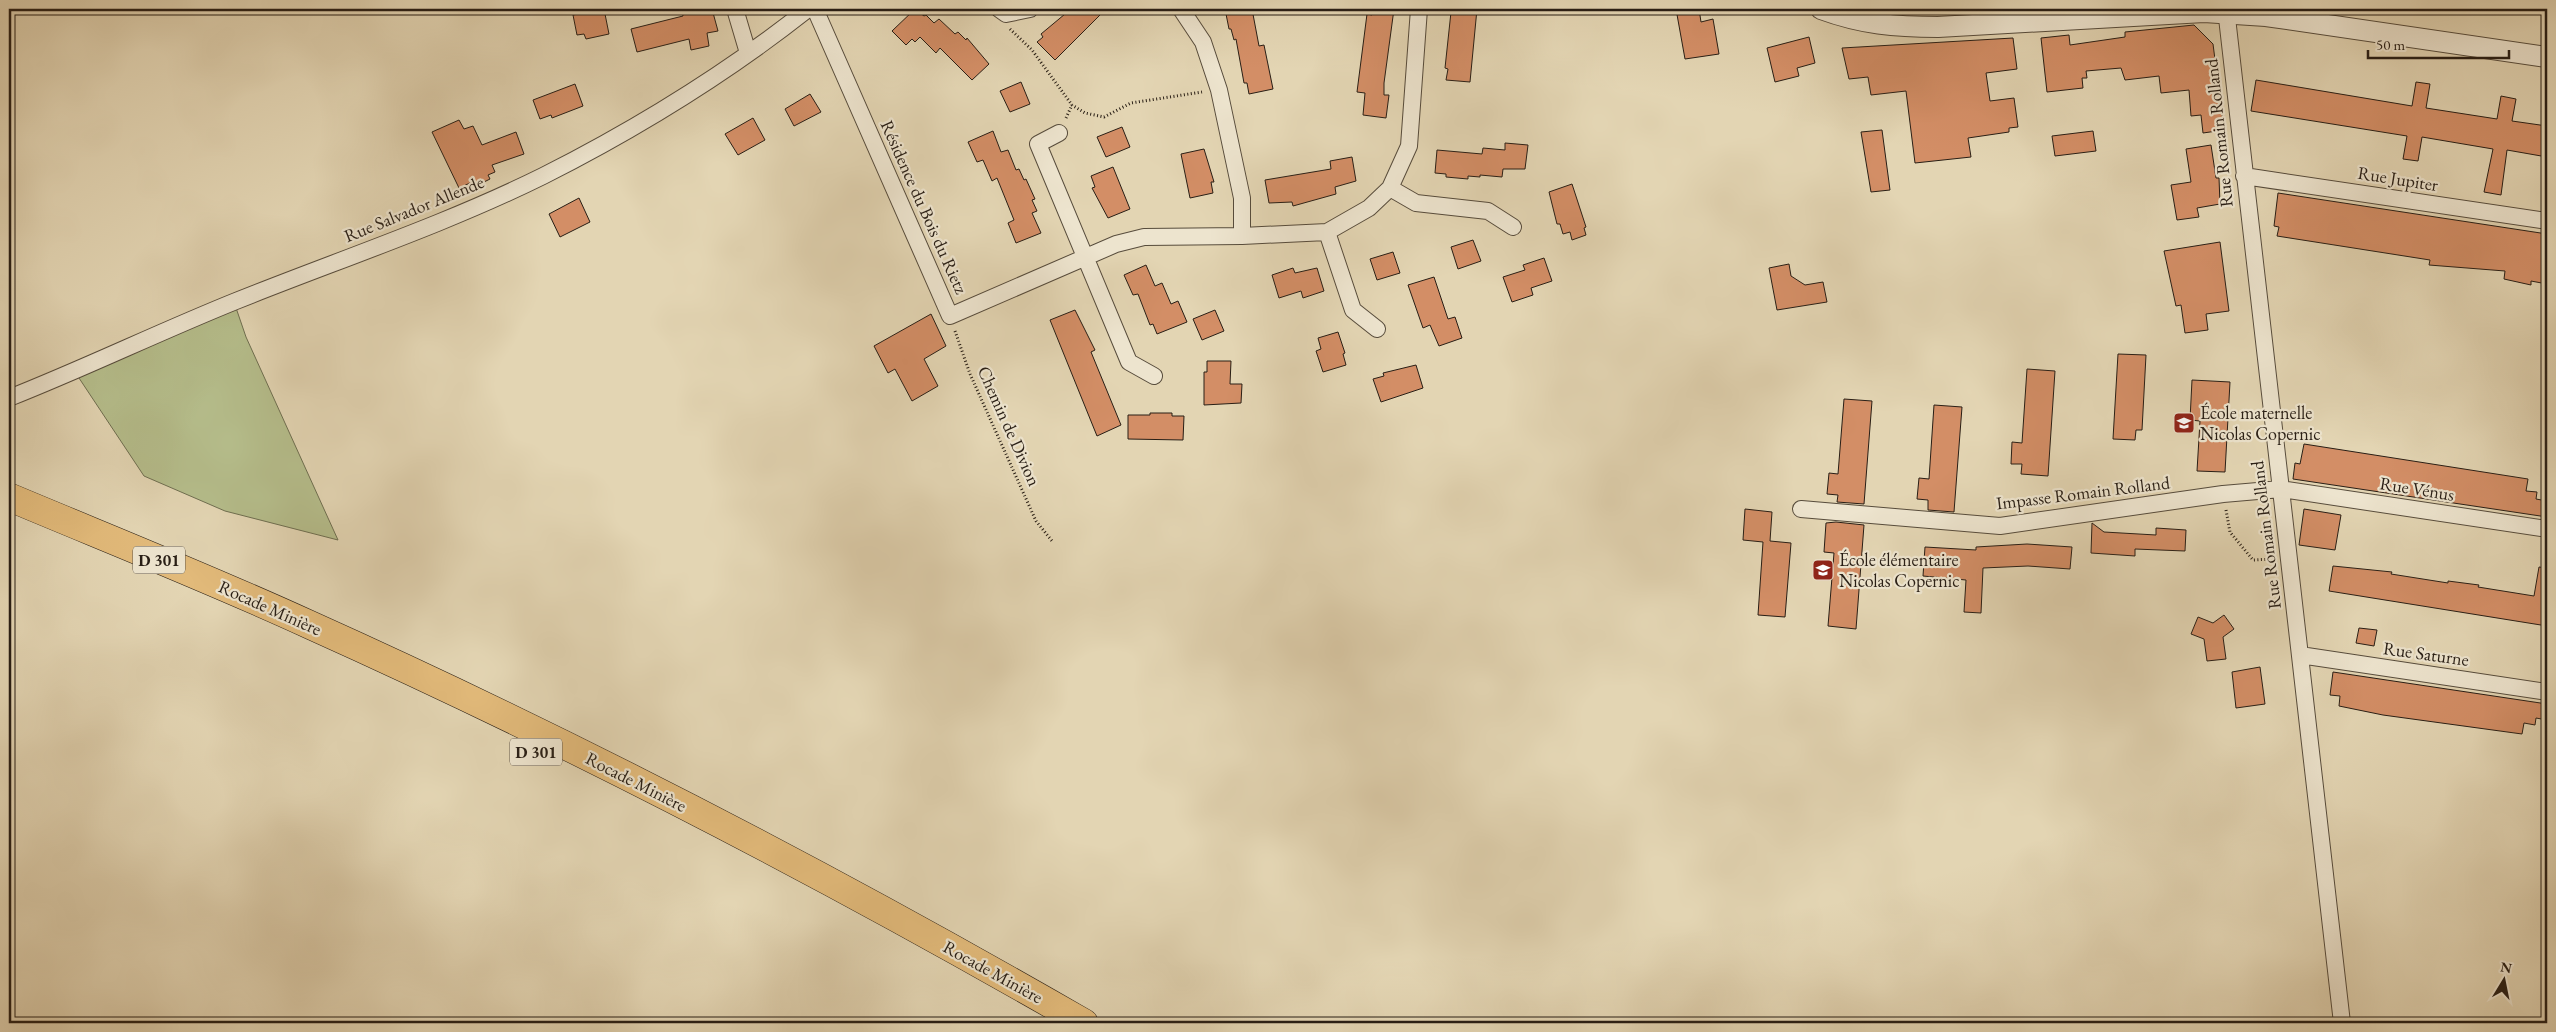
<svg xmlns="http://www.w3.org/2000/svg" width="2556" height="1032" font-family="'EB Garamond',serif">
<style>
.green{fill:#b5bd8b;stroke:#6e6e50}
.building{fill:#d38e66;stroke:#281e15}
.lines{fill:none;stroke-linecap:round;stroke-linejoin:round}
.minor-casing{stroke:#574c3c;stroke-width:18}
.tertiary-casing{stroke:#574c3c;stroke-width:22}
.trunk-casing{stroke:#281e15;stroke-width:29}
.path{stroke:#281e15;stroke-width:3;stroke-dasharray:1 2.5;stroke-linecap:butt}
.minor{stroke:#ede4ce;stroke-width:16}
.tertiary{stroke:#ede4ce;stroke-width:20}
.trunk{stroke:#e2ba7a;stroke-width:28}
.labels{text-anchor:middle;stroke-width:4.5;stroke-linejoin:round;paint-order:stroke}
.shield{fill:#ede4ce;stroke:#63594c;stroke-width:1}
.shield-label{font-size:16px;font-weight:bold;fill:#281e15}
.street-label{font-size:18px;fill:#281e15;stroke:#ede4ce}
.poi-label{font-size:18px;fill:#281e15;stroke:#ede4ce;text-anchor:start}
</style>
<rect width="100%" height="100%" fill="#e3d5b3"/>
<filter id="stains"><feTurbulence type="fractalNoise" baseFrequency=".004" numOctaves="4"/><feColorMatrix values="0 0 0 0 .2 0 0 0 0 .09 0 0 0 0 .02 0 0 0 .5 -.17"/></filter>
<radialGradient id="worn" r=".72"><stop offset=".6" stop-color="#630" stop-opacity="0"/><stop offset="1" stop-color="#630" stop-opacity=".3"/></radialGradient>
<!-- green -->
<path class="green" d="M234,302L246,337L338,540L225,511L144,476L75,372Z"/>
<!-- building -->
<path class="building" d="M604,9L609,34L586,39L584,34L577,35L573,15Z
M682,9H712L718,31L707,33L709,46L691,50L689,39L637,52L631,29L683,16Z
M915,9L924,16L926,15L934,23L939,19L955,34L958,32L966,40L967,38L989,64L972,80L940,48L936,53L920,37L915,42L912,39L906,45L892,31Z
M1071,9H1106L1055,60L1037,42L1043,37L1041,34Z
M1225,9H1252L1259,46L1264,45L1273,89L1249,94L1247,83H1244L1236,39L1234,40L1231,29H1229Z
M1373,9H1394L1384,83V95H1389L1386,118L1363,115L1365,93L1357,92L1367,14L1372,15Z
M1458,9H1477L1470,82L1446,80L1448,69L1445,68L1451,12L1457,13Z
M1676,9H1699L1701,22L1713,19L1719,54L1685,59Z
M2194,25L2213,44L2224,130L2203,133L2201,115L2191,116L2189,90L2161,93L2159,76L2125,80L2121,68L2086,71L2087,78H2082L2083,88L2047,92L2041,38L2069,35L2070,45L2125,37V32Z
M1809,37L1815,63L1797,68L1799,76L1775,82L1767,48Z
M2013,38L2017,69L1986,73L1990,101L2014,98L2018,127L2009,128V132L1968,138L1971,157L1915,163L1906,91L1871,95L1868,77L1849,79L1842,48Z
M2256,80L2412,106L2416,82L2430,84L2426,108L2497,119L2501,96L2516,99L2512,121L2547,126V157L2507,150L2501,195L2484,192L2493,149L2422,137L2418,161L2403,159L2407,136L2251,111Z
M1021,82L1030,104L1010,112L1000,91Z
M575,84L583,106L552,118L551,115L540,119L533,100Z
M810,94L821,112L794,126L785,109Z
M753,118L765,140L738,155L725,134Z
M459,120L464,129L473,126L482,145L516,132L524,154L492,165L495,172L488,175L490,179L472,188L470,183L459,188L432,132Z
M1122,127L1130,147L1106,157L1097,137Z
M1882,130L1890,190L1871,192L1861,132Z
M993,131L1001,152L1008,150L1016,170L1019,169L1024,180L1026,179L1035,199L1032,200L1037,211L1032,213L1041,233L1016,243L1008,223L1014,220L997,178L992,181L983,160L977,162L968,142Z
M2093,131L2096,151L2055,156L2052,136Z
M1505,143L1528,145L1525,169H1503L1502,177L1480,175V177L1468,176V179L1446,177V174L1435,173L1437,150L1482,154L1483,148L1505,150Z
M2211,145L2216,178H2219L2220,204L2197,208L2199,217L2177,220L2171,185L2191,182L2186,149Z
M1204,149L1214,182H1211L1213,193L1190,198L1181,154Z
M1352,157L1356,181L1335,187L1336,194L1293,206L1292,202L1269,203L1265,180L1331,169L1330,161Z
M1113,167L1130,209L1108,218L1092,188L1095,187L1091,176Z
M1572,184L1586,227L1584,228L1586,235L1572,240L1570,232L1563,234L1560,224H1557L1549,192Z
M2278,193L2547,234V284L2531,281V285L2504,279L2505,271L2429,265L2430,260L2277,236L2279,227L2274,226Z
M579,198L590,222L560,237L549,214Z
M1473,240L1481,261L1458,269L1451,247Z
M2220,242L2229,311L2206,314L2208,330L2185,333L2181,305L2176,306L2164,251Z
M1393,252L1400,273L1377,280L1370,259Z
M1544,258L1552,281L1531,288L1533,295L1512,302L1503,277L1525,270L1523,265Z
M1789,264L1791,276L1805,285L1823,282L1827,302L1777,310L1769,268Z
M1146,265L1155,286L1162,283L1171,304L1178,301L1187,322L1157,334L1153,324L1150,325L1138,294L1133,295L1124,275Z
M1293,268L1295,273L1317,268L1324,291L1303,298L1301,291L1279,298L1272,275Z
M1434,277L1448,319L1455,317L1462,338L1439,346L1430,325L1423,328L1408,285Z
M1075,310L1095,350L1091,352L1121,425L1097,436L1050,320Z
M1215,310L1224,331L1202,340L1193,319Z
M931,314L946,346L924,359L938,386L912,401L895,369L888,373L874,346Z
M1338,332L1345,353L1343,354L1346,365L1323,372L1316,351L1321,349L1318,338Z
M2118,354L2146,355L2142,430H2136L2135,440L2113,439Z
M1207,361H1231L1230,384H1242L1241,403L1204,405V372H1207Z
M1416,365L1423,388L1381,402L1373,379L1384,376L1383,373Z
M2027,369L2055,371L2048,476L2021,474L2022,464H2011L2012,442L2022,443Z
M2192,380L2230,382L2225,472L2197,471L2200,421L2190,420Z
M1844,399L1872,401L1864,504L1837,502L1838,495L1827,494L1829,473L1838,474Z
M1934,405L1962,407L1954,512L1928,510V500L1917,499L1919,478L1929,479Z
M1150,413H1172V416H1184L1183,440L1128,439V415H1150Z
M2304,444L2528,479L2526,491L2537,492L2536,499L2547,501V517L2293,479L2295,463L2300,464Z
M1745,509L1772,512L1770,541L1791,543L1785,617L1758,615L1763,542L1743,540Z
M2304,509L2341,515L2335,550L2299,545Z
M1836,522L1864,525L1856,629L1828,626L1834,553L1824,552L1826,523Z
M2092,523L2104,532L2156,535V528L2186,530L2185,551L2135,549V556L2091,553Z
M2027,544L2072,547L2070,569L2028,566L1983,568L1981,613L1964,612L1966,580L1923,576L1925,547L1976,550V547Z
M2333,566L2392,572L2391,574L2448,583V581L2479,585L2478,587L2534,596L2539,567L2547,568V626L2329,591Z
M2224,615L2234,629L2223,637L2226,659L2207,661L2204,639L2191,634L2198,617L2213,623Z
M2359,628L2377,630L2374,646L2356,643Z
M2260,667L2265,704L2236,708L2232,672Z
M2333,672L2547,704V720L2536,718L2535,725L2524,723L2522,734L2383,715L2339,706L2340,696L2330,695Z"/>
<g class="lines">
<!-- minor casing -->
<g class="minor-casing">
<path id="minor" d="M735,9L748,53
M815,9L950,316L1116,244L1144,237L1242,236L1327,232L1369,208L1390,188L1409,146L1419,9
M999,9L1006,14L1030,9
M1181,9L1203,42L1219,90L1242,198V236
M2226,9L2342,1023
M1059,133L1038,144L1129,362L1154,376
M2244,176L2547,221
M1390,188L1416,203L1488,211L1513,227
M1327,232L1353,310L1377,329
M9,398C85,368 159,332 236,301C338,260 444,225 543,176C636,129 727,73 808,9
M1801,509L2000,526L2223,494L2281,489L2547,529
M2300,655L2547,692"/>
</g>
<!-- tertiary casing -->
<g class="tertiary-casing">
<path id="tertiary" d="M1821,9C1862,24 1895,27 1938,27L2204,12L2266,16L2547,57"/>
</g>
<!-- trunk casing -->
<g class="trunk-casing">
<path id="trunk" d="M9,497C109,539 210,579 308,624C573,743 832,878 1084,1023"/>
</g>
<!-- path -->
<path class="path" d="M1010,29L1032,50L1072,105L1085,113L1104,117L1131,103L1202,92
M1066,118L1072,105
M955,331L970,374L1036,521L1052,541
M2226,510L2230,532L2253,560L2273,559"/>
<!-- minor -->
<use href="#minor" class="minor"/>
<!-- tertiary -->
<use href="#tertiary" class="tertiary"/>
<!-- trunk -->
<use href="#trunk" class="trunk"/>
</g>
<!-- icons -->
<defs>
<g id="school-square" transform="scale(1.125)"><rect x="-9" y="-9" width="18" height="18" rx="4" fill="#8f2418" stroke="#ede4ce"/><path d="M0-5L7-2L0 1L-7-2ZM-4 1L0 2.5L4 1V4Q0 6-4 4Z" fill="#fff"/></g>
</defs>
<g fill-rule="evenodd">
<use href="#school-square" x="2184" y="423"/>
<use href="#school-square" x="1823" y="570"/>
</g>
<g class="labels">
<!-- shield labels -->
<g class="shield">
<rect x="133" y="546.5" width="52" height="27" rx="4"/>
<rect x="510" y="738.5" width="52" height="27" rx="4"/>
</g>
<g class="shield-label">
<text x="159" y="566">D 301</text>
<text x="536" y="758">D 301</text>
</g>
<!-- street labels -->
<g class="street-label">
<text transform="translate(2219 133) rotate(-96)" y="6">Rue Romain Rolland</text>
<text transform="translate(2398 179) rotate(9)" y="6">Rue Jupiter</text>
<text transform="translate(924 207) rotate(66)" y="6">Résidence du Bois du Rietz</text>
<text transform="translate(414 209) rotate(-22)" y="6">Rue Salvador Allende</text>
<text transform="translate(1009 426) rotate(66)" y="6">Chemin de Divion</text>
<text transform="translate(2417 489) rotate(9)" y="6">Rue Vénus</text>
<text transform="translate(2083 493) rotate(-7)" y="6">Impasse Romain Rolland</text>
<text transform="translate(2266 535) rotate(-97)" y="6">Rue Romain Rolland</text>
<text transform="translate(270 608) rotate(24)" y="6">Rocade Minière</text>
<text transform="translate(2426 654) rotate(8)" y="6">Rue Saturne</text>
<text transform="translate(636 782) rotate(27)" y="6">Rocade Minière</text>
<text transform="translate(993 972) rotate(29)" y="6">Rocade Minière</text>
</g>
<!-- poi labels -->
<g class="poi-label">
<text x="2200" y="419">École maternelle<tspan x="2200" dy="21">Nicolas Copernic</tspan></text>
<text x="1839" y="566">École élémentaire<tspan x="1839" dy="21">Nicolas Copernic</tspan></text>
</g>
</g>
<!-- margin -->
<rect width="2556" height="1032" fill="none" stroke="#e3d5b3" stroke-width="30"/>
<rect x="10" y="10" width="2536" height="1012" fill="none" stroke="#281e15" stroke-width="2.5"/>
<rect x="15" y="15" width="2526" height="1002" fill="none" stroke="#281e15"/>
<!-- north arrow -->
<g transform="translate(2504 980) rotate(10)" stroke="#ede4ce" stroke-width="4" paint-order="stroke">
<path d="M0-4L9 19L0 12L-9 19Z" fill="#281e15"/>
<text y="-8" font-size="14" font-weight="bold" text-anchor="middle" fill="#281e15">N</text>
</g>
<!-- scale -->
<path d="M2368 50v8h141v-8" fill="none" stroke="#281e15" stroke-width="2.5"/>
<text x="2376" y="50" font-size="15" fill="#281e15" stroke="#ede4ce" stroke-width="4" paint-order="stroke">50 m</text>
<rect width="100%" height="100%" filter="url(#stains)"/>
<rect width="100%" height="100%" fill="url(#worn)"/>
</svg>
